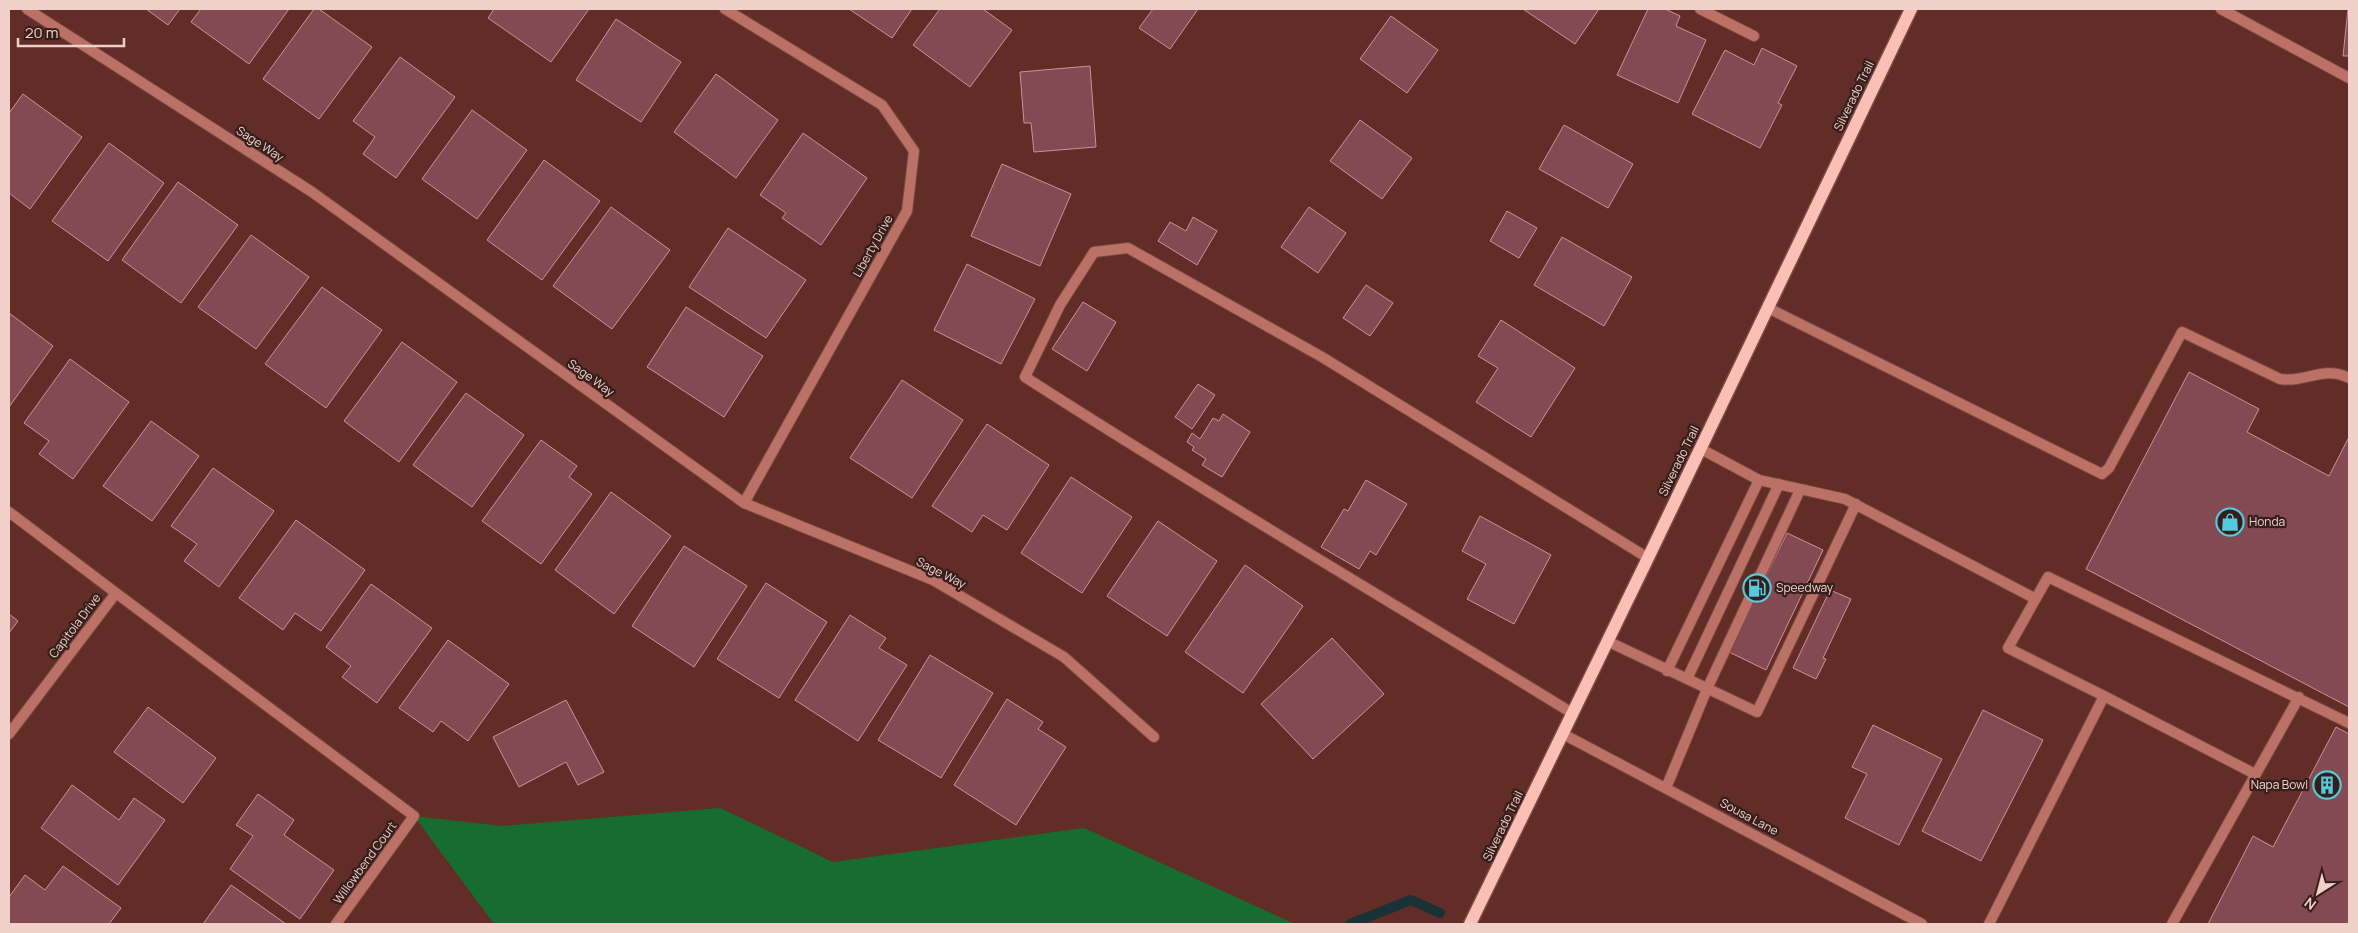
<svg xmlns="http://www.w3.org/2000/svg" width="2358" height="933" font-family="Manrope,sans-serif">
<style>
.green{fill:#176c32}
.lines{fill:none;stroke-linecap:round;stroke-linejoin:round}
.stream{stroke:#1a3236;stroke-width:10}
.building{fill:#834a54;stroke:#d0919a}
.lane-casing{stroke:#7b4a44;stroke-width:12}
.street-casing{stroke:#7b4a44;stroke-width:12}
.primary-casing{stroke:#7b4a44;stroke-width:15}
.lane{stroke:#bb7166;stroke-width:10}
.street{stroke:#bb7166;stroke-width:10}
.primary{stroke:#fcbfb5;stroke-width:12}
.labels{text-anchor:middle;stroke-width:4.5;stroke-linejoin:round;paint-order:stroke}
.street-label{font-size:12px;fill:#f1d0ca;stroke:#361e1b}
.poi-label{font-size:12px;fill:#f1d0ca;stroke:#361e1b;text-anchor:start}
</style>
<rect width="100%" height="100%" fill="#612d26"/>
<!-- green -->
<path class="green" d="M720,808L833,862L1084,828L1295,924H494L414,816L501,826Z"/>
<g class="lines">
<!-- stream -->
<path class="stream" d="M1350,924L1411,900L1440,913"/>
</g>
<!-- building -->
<path class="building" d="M146,9H180L168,25Z
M201,9H289L249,64L191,22Z
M314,9H319L372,47L319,119L263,79Z
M494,9H589L551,62L488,18Z
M849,9H912L892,38Z
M940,9H983L1012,30L970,87L913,45Z
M1153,9H1198L1170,49L1139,28Z
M1523,9H1599L1575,44Z
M1648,9H1665L1680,16L1676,26L1706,40L1678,103L1617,75Z
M2348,9H2349V56H2343Z
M1391,16L1438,50L1407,93L1360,59Z
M616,19L681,62L641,122L576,80Z
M1762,48L1797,66L1778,103L1782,105L1760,148L1692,114L1725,50L1754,65Z
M400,57L455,97L396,178L363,154L375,137L353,121Z
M1090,66L1096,147L1034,152L1031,123H1024L1020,72Z
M716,74L778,120L736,178L674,132Z
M23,94L82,137L30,209L9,193V113Z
M472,110L527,150L477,219L422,179Z
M1360,120L1412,158L1382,199L1330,161Z
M1564,125L1633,164L1608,208L1539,169Z
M803,133L867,178L821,245L782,218L786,213L760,195Z
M109,143L164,183L108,261L52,221Z
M544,160L600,201L542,280L487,240Z
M1002,164L1071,194L1040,266L971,236Z
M178,182L238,225L181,303L122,260Z
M611,207L670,250L612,329L553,286Z
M1309,207L1346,233L1318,273L1281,247Z
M1507,211L1537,228L1519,258L1490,241Z
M1193,217L1217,231L1197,265L1158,241L1170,222L1186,231Z
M728,228L806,280L766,338L689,287Z
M251,235L309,277L256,349L198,307Z
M1562,237L1632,277L1604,326L1534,285Z
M967,264L1035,299L1001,364L934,330Z
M1366,285L1393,303L1370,336L1343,318Z
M322,287L382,330L326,408L265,364Z
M1083,302L1116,322L1087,371L1052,349Z
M686,307L763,356L724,417L647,367Z
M9,313L53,346L9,407Z
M1501,320L1575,368L1531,437L1476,402L1498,368L1478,356Z
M402,342L457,382L399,462L344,421Z
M70,359L129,402L73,479L39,454L49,441L24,423Z
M2189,372L2259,409L2247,432L2329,476L2349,437V707L2086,569Z
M902,380L963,420L912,498L850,458Z
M1198,384L1215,395L1192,429L1175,417Z
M466,393L524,435L472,507L413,465Z
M1223,414L1250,432L1222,477L1202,465L1206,459L1192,450L1194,447L1187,442L1192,433L1200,439L1213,418L1219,421Z
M151,421L199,456L152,521L103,486Z
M987,424L1049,465L1007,530L983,515L972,532L932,506Z
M541,440L577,466L569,477L592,494L541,564L482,521Z
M213,468L274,511L219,587L184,561L197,544L171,526Z
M1071,477L1132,517L1082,593L1021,553Z
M1366,480L1407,504L1376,555L1370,551L1359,569L1321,547L1344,509L1348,511Z
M611,492L671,536L614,614L555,570Z
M1480,516L1551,555L1514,624L1467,599L1486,564L1462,551Z
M296,520L365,570L321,631L295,613L283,630L239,598Z
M1158,521L1217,561L1167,636L1107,596Z
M1787,533L1823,550L1766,670L1729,652Z
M684,546L747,586L694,667L632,626Z
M1245,565L1303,606L1243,693L1185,652Z
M766,583L827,622L779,698L717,659Z
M371,584L432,628L377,703L342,677L351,666L326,647Z
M1830,590L1851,599L1823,658L1826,659L1816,679L1793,668Z
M9,614L18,621L9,633Z
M850,615L886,638L879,648L907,665L858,741L795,700Z
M1332,638L1384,694L1313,759L1261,704Z
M448,640L509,684L468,741L441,721L433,732L399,708Z
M930,655L993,693L941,778L878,740Z
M1007,699L1043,722L1038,729L1066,747L1016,825L954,785Z
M566,700L604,772L578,785L566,762L519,787L493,737Z
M148,707L216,758L183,803L114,752Z
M1983,710L2043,740L1981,861L1922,831Z
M1873,725L1942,759L1899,845L1845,818L1867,774L1852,767Z
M2336,727L2349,734V924H2208L2253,836L2273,847Z
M72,785L119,820L134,798L165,820L118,885L41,828Z
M258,794L294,820L284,835L334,870L300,919L230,869L253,836L236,825Z
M63,866L121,908L109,924H9V897L25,875L45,890Z
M231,885L286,924H203Z"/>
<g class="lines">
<!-- lane casing -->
<g class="lane-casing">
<path id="lane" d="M1700,9L1754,36
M2221,9L2349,78
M1768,308L2102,474L2109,468L2182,332L2280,379C2307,383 2323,365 2349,378
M1759,480L1845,499L2034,598
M1607,641L1757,712L1856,504
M1667,671L1759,480L1701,449
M1687,679L1779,484
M2104,696L2255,774
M1572,713C1390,601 1205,493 1025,377L1060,305L1094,252L1128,248L1322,357L1648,558
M1666,788L1707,689L1800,490
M1989,924L2104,696L2008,648L2048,577L2349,723
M2172,924L2299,697"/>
</g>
<!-- street casing -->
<g class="street-casing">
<path id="street" d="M27,9L312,192L744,503L933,580L1064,657L1154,737
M725,9L882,105L914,151L907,211L744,503
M9,512L116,593L9,734
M116,593L414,816L336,924
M1563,734L1922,924"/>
</g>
<!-- primary casing -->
<g class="primary-casing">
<path id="primary" d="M1470,924L1648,558L1911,9"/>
</g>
<!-- lane -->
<use href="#lane" class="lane"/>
<!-- street -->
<use href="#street" class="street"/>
<!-- primary -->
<use href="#primary" class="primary"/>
</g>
<!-- icons -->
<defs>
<g id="shop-ring" transform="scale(1.4375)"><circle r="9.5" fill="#361e1b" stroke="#54cadd" stroke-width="1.5"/><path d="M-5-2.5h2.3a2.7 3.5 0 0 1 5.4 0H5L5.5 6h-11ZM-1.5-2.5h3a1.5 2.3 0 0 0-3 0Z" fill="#54cadd"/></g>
<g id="fuel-ring" transform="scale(1.4375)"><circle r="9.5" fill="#361e1b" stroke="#54cadd" stroke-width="1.5"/><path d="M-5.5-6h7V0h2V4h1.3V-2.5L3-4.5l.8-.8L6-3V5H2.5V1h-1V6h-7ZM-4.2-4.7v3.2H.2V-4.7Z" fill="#54cadd"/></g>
<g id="building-ring" transform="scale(1.4375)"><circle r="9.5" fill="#361e1b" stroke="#54cadd" stroke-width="1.5"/><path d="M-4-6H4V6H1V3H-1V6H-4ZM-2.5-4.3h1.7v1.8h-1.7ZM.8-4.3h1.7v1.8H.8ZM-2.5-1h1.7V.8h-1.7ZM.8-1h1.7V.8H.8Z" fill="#54cadd"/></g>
</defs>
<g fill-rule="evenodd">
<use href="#shop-ring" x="2230" y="522"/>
<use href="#fuel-ring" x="1757" y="588"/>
<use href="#building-ring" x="2327" y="785"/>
</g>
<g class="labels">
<!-- street labels -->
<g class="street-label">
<text transform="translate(1854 96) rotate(-64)" y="4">Silverado Trail</text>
<text transform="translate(260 144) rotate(33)" y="4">Sage Way</text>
<text transform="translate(873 246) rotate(-61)" y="4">Liberty Drive</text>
<text transform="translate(591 378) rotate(36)" y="4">Sage Way</text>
<text transform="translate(1679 461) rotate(-64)" y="4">Silverado Trail</text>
<text transform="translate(941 573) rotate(27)" y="4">Sage Way</text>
<text transform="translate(75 626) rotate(-53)" y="4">Capitola Drive</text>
<text transform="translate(1749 817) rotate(28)" y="4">Sousa Lane</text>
<text transform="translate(1503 826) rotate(-64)" y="4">Silverado Trail</text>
<text transform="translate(365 863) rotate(-54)" y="4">Willowbend Court</text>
</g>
<!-- poi labels -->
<g class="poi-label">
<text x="2249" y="526">Honda</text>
<text x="1776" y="592">Speedway</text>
<text x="2308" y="789" text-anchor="end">Napa Bowl</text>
</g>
</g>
<!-- border -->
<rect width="2358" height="933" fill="none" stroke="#f1d0ca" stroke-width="20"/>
<!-- north arrow -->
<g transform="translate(2318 893) rotate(216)" stroke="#361e1b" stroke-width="4" paint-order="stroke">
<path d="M0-4L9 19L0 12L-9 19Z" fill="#f1d0ca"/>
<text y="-8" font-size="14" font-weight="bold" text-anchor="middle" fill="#f1d0ca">N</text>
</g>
<!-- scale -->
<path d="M18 38v8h106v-8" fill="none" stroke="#f1d0ca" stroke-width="2.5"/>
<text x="25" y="38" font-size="15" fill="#f1d0ca" stroke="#361e1b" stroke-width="4" paint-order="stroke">20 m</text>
</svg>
